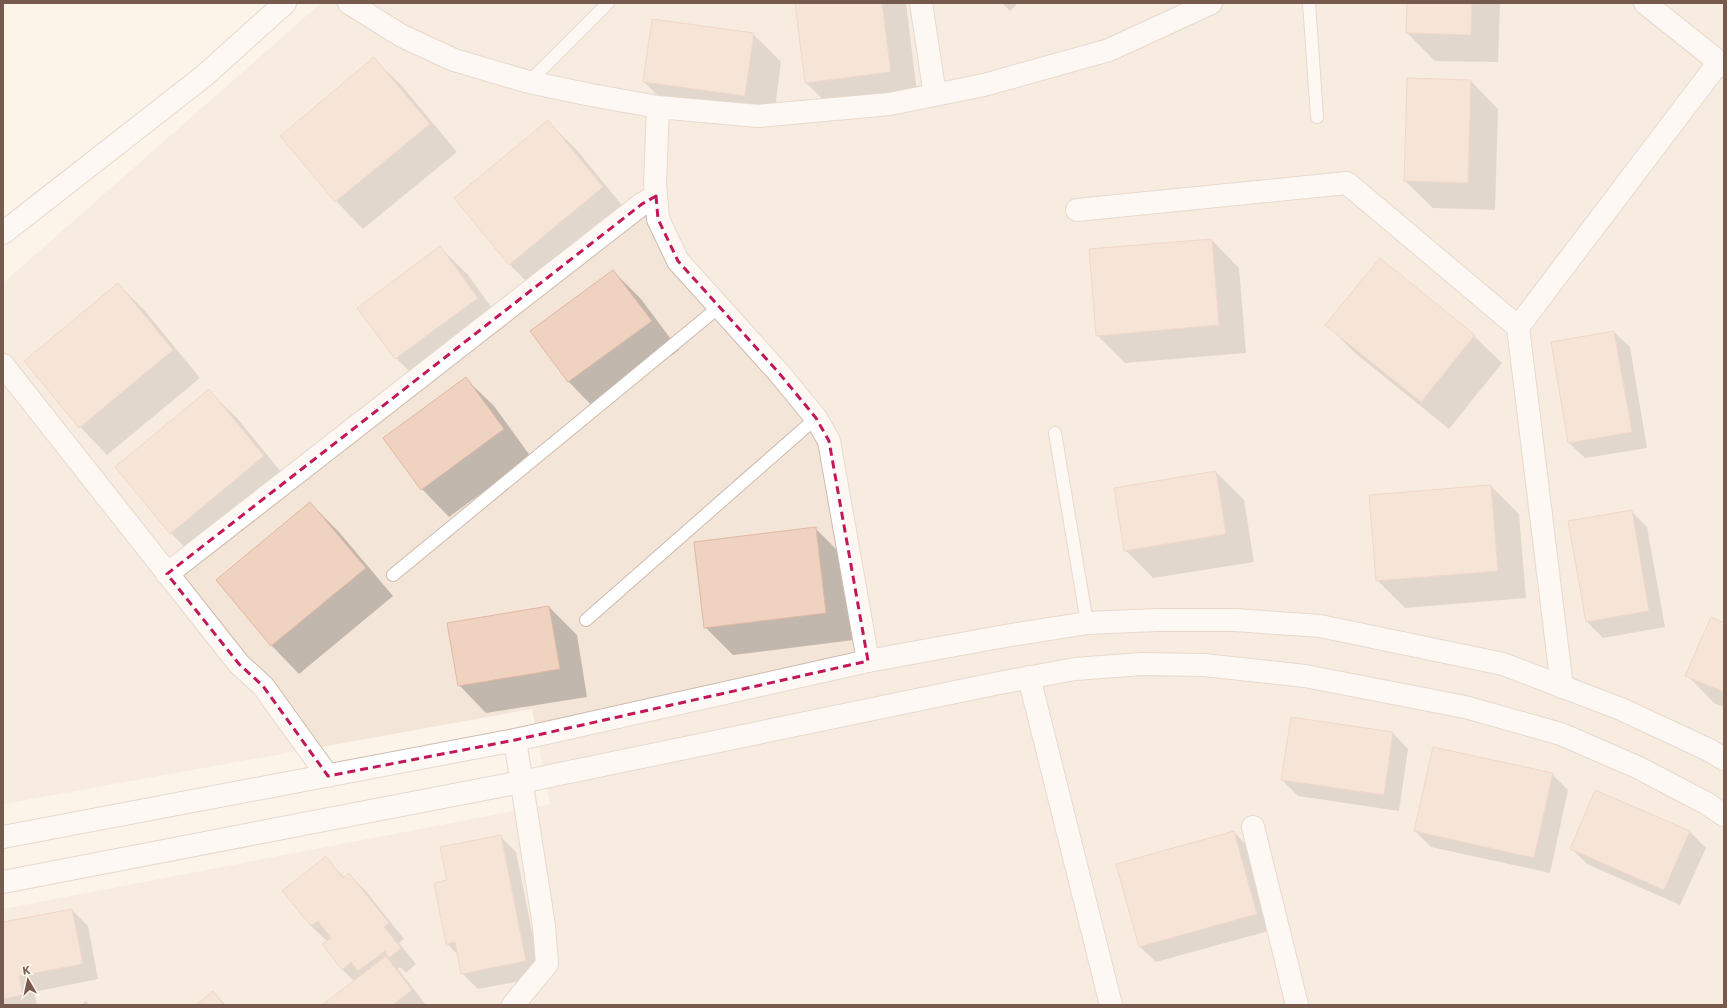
<svg xmlns="http://www.w3.org/2000/svg" width="1727" height="1008" font-family="Commissioner,sans-serif">
<style>
.residential{fill:#f3e5d7}
.shadow{fill:#0003}
.building{fill:#f0d2c1;stroke:#e2b8a2}
.lines{fill:none;stroke-linecap:round;stroke-linejoin:round}
.service-casing{stroke:#cebbaf;stroke-width:14}
.minor-casing{stroke:#cebbaf;stroke-width:24}
.tertiary-casing{stroke:#cebbaf;stroke-width:24}
.service{stroke:#fff;stroke-width:12}
.minor{stroke:#fff;stroke-width:22}
.tertiary{stroke:#fff;stroke-width:22}
.marked{fill:none;stroke:#c2185b;stroke-width:3;stroke-dasharray:8 5;stroke-linejoin:round}
</style>
<rect width="100%" height="100%" fill="#fcf3e9"/>
<!-- residential -->
<path class="residential" d="M321,3H1724V1005H3V909L550,804L532,709L3,804V283Z"/>
<!-- shadow -->
<path class="shadow" d="M796,3H906L918,100L834,110L806,83Z
M1002,3H1018L1010,11Z
M1408,3H1500L1498,62L1435,61L1407,33Z
M753,34L781,62L773,123L672,110L644,82Z
M374,59L402,86L457,152L363,229L336,201Z
M1471,81L1498,109L1495,210L1433,208L1405,181Z
M548,122L576,149L630,215L537,292L509,264Z
M1212,240L1239,268L1246,353L1125,363L1097,335Z
M440,247L468,275L505,326L424,386L396,358L359,308Z
M613,271L641,299L679,350L596,410L569,382L532,331Z
M118,284L146,312L200,378L107,455L80,427Z
M1327,325L1474,336L1502,363L1449,429L1355,353Z
M1614,332L1630,347L1647,448L1585,458L1569,443Z
M466,379L494,406L531,457L449,517L422,489Z
M209,391L237,418L291,484L198,561L171,533Z
M1216,472L1244,500L1254,562L1153,578L1125,550Z
M1491,486L1519,514L1526,598L1405,608L1377,580Z
M310,503L338,531L393,596L299,674L272,646L217,580Z
M1631,511L1647,527L1665,627L1603,638L1587,622L1569,522Z
M815,528L843,556L853,640L733,655L705,627Z
M549,607L577,635L587,697L486,713L459,685Z
M1724,624V707L1714,703L1687,675Z
M1393,733L1408,749L1399,811L1298,796L1282,780Z
M1552,774L1568,790L1550,873L1431,847L1415,831Z
M1596,791L1690,832L1706,848L1680,905L1587,864L1571,848Z
M1234,832L1249,848L1272,930L1156,962L1140,947Z
M500,836L516,852L541,977L478,989L462,973L459,956L447,944L448,881Z
M326,858L345,878L349,874L365,890L404,939L399,943L416,964L406,973L400,967L398,969L426,1005H324L354,981L342,969L328,942L311,926Z
M72,910L88,926L98,979L34,992L37,1005H3V923Z
M213,992L226,1005H197Z
M86,1001L90,1005H81Z"/>
<!-- building -->
<path class="building" d="M795,3H882L891,72L805,83Z
M1407,3H1472L1471,35L1406,33Z
M652,19L754,33L745,96L643,82Z
M374,57L430,124L335,202L280,136Z
M1407,78L1471,80L1468,183L1404,181Z
M548,120L603,187L509,265L454,198Z
M1212,239L1219,325L1096,336L1089,249Z
M440,246L478,298L395,359L357,308Z
M1380,258L1475,335L1421,402L1325,325Z
M613,270L652,321L568,382L530,331Z
M118,283L173,350L79,428L24,361Z
M1614,331L1632,432L1568,443L1551,342Z
M466,377L504,429L421,490L383,438Z
M209,389L264,456L170,534L115,467Z
M1216,471L1226,534L1124,551L1114,488Z
M1491,485L1498,571L1376,581L1369,495Z
M310,502L366,568L271,646L216,580Z
M1632,510L1649,611L1586,622L1568,521Z
M816,527L826,613L704,628L694,542Z
M549,606L560,669L458,686L447,623Z
M1711,617L1724,623V692L1685,676Z
M1291,717L1393,732L1384,795L1281,780Z
M1433,747L1553,773L1534,858L1414,831Z
M1595,790L1690,831L1664,890L1570,849Z
M1234,831L1257,914L1139,947L1116,864Z
M501,835L526,961L461,974L455,942L446,944L434,883L447,880L440,847Z
M326,856L343,878L349,873L389,923L384,927L401,948L389,958L385,951L358,971L351,962L342,970L322,944L331,938L318,921L311,926L282,891Z
M72,909L83,964L19,976L23,995L3,999V922Z
M386,956L412,990L395,1003L397,1005H322Z
M213,991L224,1005H196Z"/>
<g class="lines">
<!-- service casing -->
<g class="service-casing">
<path id="service" d="M1309,3L1317,117
M529,82L608,3
M1055,433L1087,623
M393,575L719,307
M586,620L816,418"/>
</g>
<!-- minor casing -->
<g class="minor-casing">
<path id="minor" d="M349,3L402,36L454,60L529,82L591,95L658,107L758,116L890,104L984,85L1109,50L1211,3
M921,3L935,95
M1645,3L1724,66
M658,107L655,183L658,219L678,261L779,373L816,418L829,441L868,661
M1077,210L1347,183L1518,327L1562,687
M1518,327L1719,62
M3,365L205,621L239,664L263,686L328,776
M167,574L642,204L656,196
M1029,677L1111,1005
M1253,827L1297,1005
M513,1005L547,964L544,926L515,740"/>
</g>
<!-- tertiary casing -->
<g class="tertiary-casing">
<path id="tertiary" d="M3,233L204,76L285,3
M3,837L515,740L868,661L1005,636L1087,623L1157,620H1235L1320,626L1503,664L1621,709L1709,750L1724,759
M3,882L521,782L999,683L1075,669L1142,664L1204,665L1305,676L1465,707L1561,734L1637,767L1706,803L1724,815"/>
</g>
<!-- service -->
<use href="#service" class="service"/>
<!-- minor -->
<use href="#minor" class="minor"/>
<!-- tertiary -->
<use href="#tertiary" class="tertiary"/>
</g>
<!-- marked area -->
<path d="M0 0H1727V1008H0ZM656,196L658,219L678,261L779,373L816,418L829,441L868,661L515,740L328,776L263,686L239,664L167,574L642,204Z" fill="#fcf3e9" fill-opacity=".55" fill-rule="evenodd"/>
<path class="marked" d="M656,196L658,219L678,261L779,373L816,418L829,441L868,661L515,740L328,776L263,686L239,664L167,574L642,204Z"/>
<!-- border -->
<rect width="1727" height="1008" fill="none" stroke="#755a4d" stroke-width="8"/>
<!-- north arrow -->
<g transform="translate(28 980) rotate(351)" stroke="#fef8ef" stroke-width="3" paint-order="stroke">
<path d="M0-3L7 15L0 10L-7 15Z" fill="#755a4d"/>
<text y="-6" font-size="11" font-weight="bold" text-anchor="middle" fill="#755a4d">K</text>
</g>
</svg>
